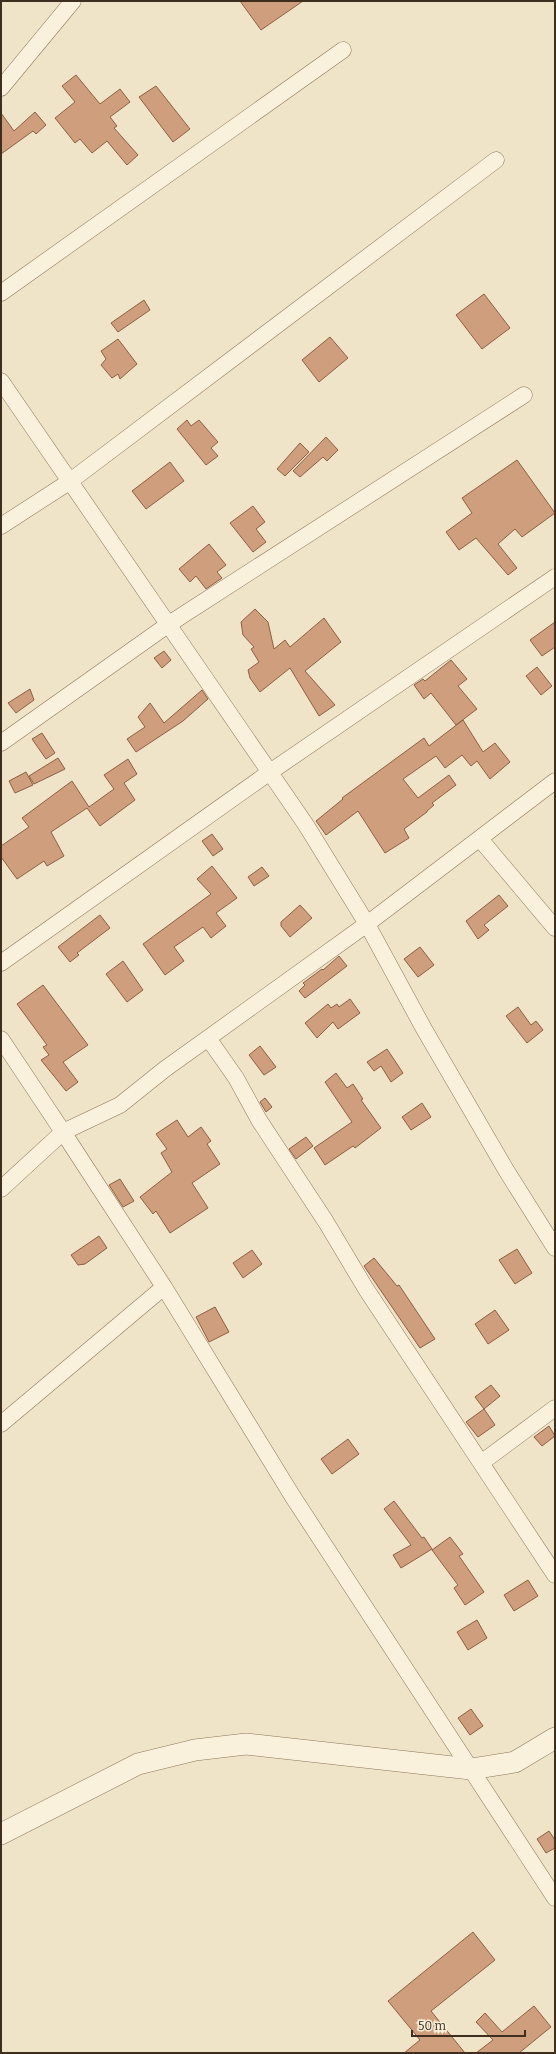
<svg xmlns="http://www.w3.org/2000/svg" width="556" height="2054" font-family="Bitter,serif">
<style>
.building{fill:#cf9f7d;stroke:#8d5f41}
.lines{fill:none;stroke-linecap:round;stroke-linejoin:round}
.minor-casing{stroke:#8d765c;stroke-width:17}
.tertiary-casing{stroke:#8d765c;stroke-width:22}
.minor{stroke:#faf1dc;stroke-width:16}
.tertiary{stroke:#faf1dc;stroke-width:21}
</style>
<rect width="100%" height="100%" fill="#f0e4c8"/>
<!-- building -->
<path class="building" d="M240,1H303L261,30Z
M76,75L100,104L120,89L130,102L110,117L117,126L114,128L138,155L127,165L107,141L92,153L80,139L75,143L55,118L75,102L62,86Z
M156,86L190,129L173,142L139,97Z
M35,112L46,125L36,134L33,131L1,154V113L14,131Z
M484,294L510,328L482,349L456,315Z
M144,300L150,310L118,332L111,323Z
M330,337L348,358L319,382L302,360Z
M118,339L137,364L120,379L118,374L112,378L101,365L106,359L101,351Z
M187,420L191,426L199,420L218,442L211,448L218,456L206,465L177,429Z
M326,437L338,450L327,461L323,457L300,477L293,471Z
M300,443L309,452L285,476L277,469Z
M517,460L555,513L522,537L515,529L498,544L517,568L508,575L476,538L459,550L446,532L472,513L462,498Z
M170,462L184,481L146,509L132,491Z
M253,506L265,522L256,529L266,542L253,552L230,523Z
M209,544L226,565L217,572L222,578L206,589L196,576L190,582L179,569Z
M255,609L268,622L274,649L285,640L290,647L324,618L341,642L305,671L335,705L319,716L290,668L260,692L250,678L248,670L259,662L251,649L254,647L243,635L241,622Z
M555,622V647L542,656L530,640Z
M164,651L171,660L162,668L154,658Z
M451,660L467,679L458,686L477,709L456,725L431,693L424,699L414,685L423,679L425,681Z
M537,667L552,686L541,695L526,676Z
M30,689L34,700L16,713L8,703Z
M202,690L208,699L183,721L136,752L127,739L145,727L138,717L150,703L164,723Z
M463,720L483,752L495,743L510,762L490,779L477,761L471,766L462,755L445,768L436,756L403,779L418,798L449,775L456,785L432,803L434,805L427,811V812L404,829L409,838L385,853L358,811L326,835L316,821L343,799L342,798L424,738L429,746Z
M42,733L55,753L46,759L32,739Z
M58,758L65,769L34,784L29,776Z
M128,759L137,774L124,783L135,800L100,826L87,808L51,832L64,856L47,866L44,861L17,879L1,857V846L29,827L22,818L72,781L89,807L114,789L104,775Z
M26,772L33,785L15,793L9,781Z
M212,834L223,849L213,856L202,841Z
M212,866L237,898L216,913L226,926L211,938L203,927L174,947L184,961L165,975L143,944L211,894L197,879Z
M262,867L269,876L254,886L248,877Z
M499,895L508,906L484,925L489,930L478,939L466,921Z
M300,905L312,918L290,937L281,926V922Z
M100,915L110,928L77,953L79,955L70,962L58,947Z
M420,947L434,965L418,977L404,959Z
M339,956L347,966L305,998L299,991L305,985L303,983L322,969L323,970Z
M123,961L143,990L127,1002L106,974Z
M43,985L88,1045L63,1062L78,1082L66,1091L41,1060L49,1055L43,1047L47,1045L17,1004Z
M350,999L360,1013L338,1029L333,1022L317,1038L305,1023L328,1004L331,1008L337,1004L339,1007Z
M518,1007L531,1025L536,1021L543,1030L527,1043L506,1016Z
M260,1046L276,1067L264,1075L249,1055Z
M387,1049L403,1073L391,1082L381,1066L374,1071L367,1062Z
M336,1073L347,1088L353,1084L363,1099L361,1100L381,1128L355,1148L353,1146L325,1165L314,1148L352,1122L325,1082Z
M265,1098L272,1107L266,1112L260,1102Z
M422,1103L431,1117L411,1130L402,1117Z
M177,1120L188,1137L201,1127L211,1141L207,1144L220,1164L192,1183L208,1208L170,1233L156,1211L153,1214L140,1197L172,1172L161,1153L167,1149L156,1134Z
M306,1137L313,1146L296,1159L289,1149Z
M120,1179L134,1201L123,1207L109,1185Z
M99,1236L107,1248L85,1264L78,1265L71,1255Z
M517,1249L532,1273L515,1284L499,1260Z
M252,1250L262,1264L243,1278L233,1263Z
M374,1258L397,1286L399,1285L435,1339L420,1348L364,1266Z
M215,1307L229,1332L209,1342L196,1317Z
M495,1310L509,1330L488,1344L475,1324Z
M491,1385L500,1396L484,1409L475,1397Z
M484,1409L495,1425L478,1437L466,1422Z
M549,1426L555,1436L542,1446L534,1437Z
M348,1439L359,1454L332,1474L321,1459Z
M394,1501L422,1538L424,1537L432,1549L401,1568L393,1555L411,1545L384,1509Z
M450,1537L463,1554L459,1556L484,1592L465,1605L454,1588L458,1585L432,1550Z
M528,1580L538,1596L514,1611L504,1595Z
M477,1620L487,1638L468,1650L457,1632Z
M471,1709L483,1726L470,1735L458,1718Z
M549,1831L555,1840V1848L546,1853L537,1839Z
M473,1932L495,1960L431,2011L465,2053H404L420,2040L388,2001Z
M534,2006L551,2027L519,2053H476L493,2040L476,2022L485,2013L502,2032Z"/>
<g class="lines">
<!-- minor casing -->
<g class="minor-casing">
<path id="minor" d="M1,88L73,1
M1,293L343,50
M1,381L306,825L367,924L424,1029L506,1170L555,1248
M1,526L69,482L496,160
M1,743L169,624L524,395
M480,839L555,928
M1,963L270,772L555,577
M208,1038L236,1078L259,1120L326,1222L366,1289L555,1575
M1,1039L63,1132L1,1189
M164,1287L293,1497L555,1898
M1,1424L164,1287L63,1132L120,1105L165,1069L367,924L555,781
M481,1463L555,1408"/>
</g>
<!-- tertiary casing -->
<g class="tertiary-casing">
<path id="tertiary" d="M1,1834L138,1764L195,1750L246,1744L471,1769L515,1762L555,1738"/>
</g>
<!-- minor -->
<use href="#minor" class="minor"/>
<!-- tertiary -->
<use href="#tertiary" class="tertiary"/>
</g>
<!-- border -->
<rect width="556" height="2054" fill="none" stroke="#3d2e20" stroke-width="4"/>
<!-- scale -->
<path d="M412 2030v6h113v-6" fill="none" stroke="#3d2e20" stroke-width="2"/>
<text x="418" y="2030" font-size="12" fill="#3d2e20" stroke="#f7eed8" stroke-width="3" paint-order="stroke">50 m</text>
</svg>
